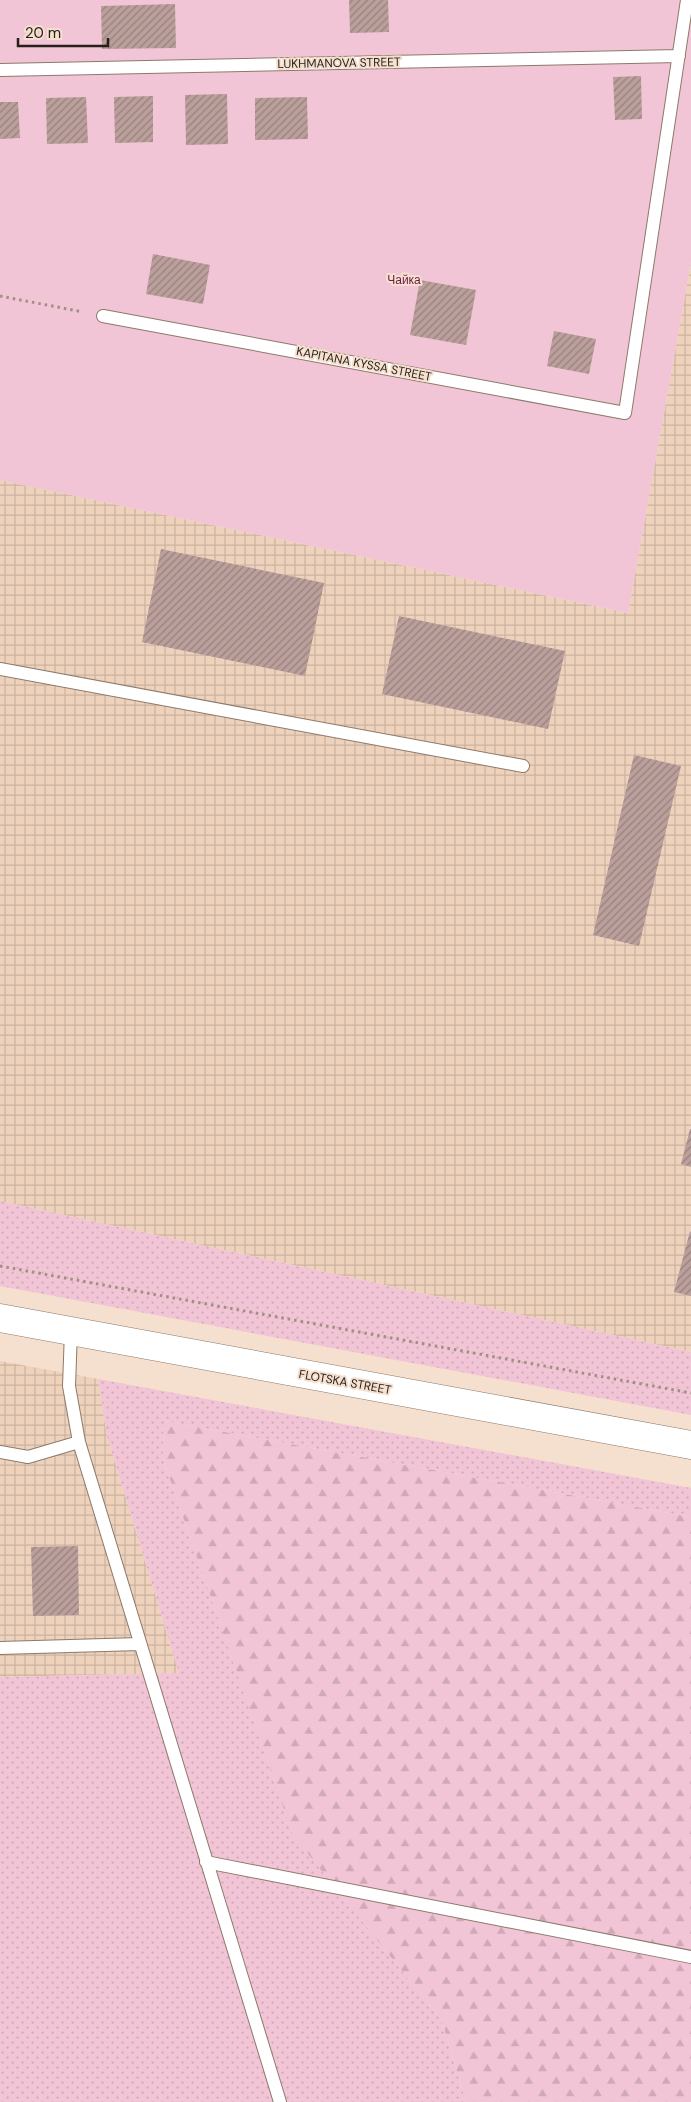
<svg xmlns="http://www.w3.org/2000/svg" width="691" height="2102" font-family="'DM Sans',sans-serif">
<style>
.industrial{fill:url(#industrial-grid)}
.grass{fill:url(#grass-dots)}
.forest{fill:url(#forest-firs)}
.green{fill:#f2c5d6}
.building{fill:url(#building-hatch)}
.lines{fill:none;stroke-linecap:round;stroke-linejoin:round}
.service-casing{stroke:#8d796a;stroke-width:14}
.tertiary-casing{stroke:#8d796a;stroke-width:29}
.path{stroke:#a09083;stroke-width:3;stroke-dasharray:2.5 4;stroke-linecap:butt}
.service{stroke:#fff;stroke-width:12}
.tertiary{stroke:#fff;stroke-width:28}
.labels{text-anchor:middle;stroke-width:4;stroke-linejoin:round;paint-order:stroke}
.street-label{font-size:12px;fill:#271f19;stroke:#f5dfce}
.park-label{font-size:12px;fill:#6b1b44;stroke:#f5dfce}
</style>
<defs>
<pattern id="industrial-grid" width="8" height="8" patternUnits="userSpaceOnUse" patternTransform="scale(1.25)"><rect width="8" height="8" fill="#eed2bc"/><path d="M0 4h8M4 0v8" fill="none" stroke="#ccb4a1"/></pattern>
<pattern id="grass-dots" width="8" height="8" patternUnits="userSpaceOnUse" patternTransform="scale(1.25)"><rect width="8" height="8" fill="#f2c5d6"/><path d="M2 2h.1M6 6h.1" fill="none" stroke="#d0a9b7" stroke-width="1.8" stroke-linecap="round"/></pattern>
<pattern id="forest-firs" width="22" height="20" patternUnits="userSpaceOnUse" patternTransform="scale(1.25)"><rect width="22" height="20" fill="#f2c5d6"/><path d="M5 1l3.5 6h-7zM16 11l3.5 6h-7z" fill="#d0a9b7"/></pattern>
<pattern id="building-hatch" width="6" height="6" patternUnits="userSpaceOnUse" patternTransform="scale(1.25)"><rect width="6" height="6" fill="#ba9f9b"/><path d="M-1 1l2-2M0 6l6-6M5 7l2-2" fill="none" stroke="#97817e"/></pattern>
</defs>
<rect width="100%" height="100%" fill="#f5dfce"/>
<!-- industrial -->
<path class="industrial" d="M691,262V1352L0,1201V480L628,613Z
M0,1361L98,1379L107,1436L179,1673L0,1677Z"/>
<!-- grass -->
<path class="grass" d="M0,1201L691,1352V1415L0,1286Z
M98,1379L691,1488V1517L164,1421L163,1459L293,1834L442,2021L466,2102H0V1677L179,1673L107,1436Z"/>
<!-- forest -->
<path class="forest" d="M164,1421L691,1517V2102H466L442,2021L293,1835L163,1459Z"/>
<!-- green -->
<path class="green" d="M0,0H691V262L628,613L0,480Z"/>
<!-- building -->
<path class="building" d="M349,0H388L389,32L350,33Z
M175,4L176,48L102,49L101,6Z
M641,76L642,119L615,120L613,77Z
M227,94L228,144L186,145L185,95Z
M153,96V142L115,143L114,97Z
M86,97L88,143L47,144L46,98Z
M307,97L308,139L255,140V98Z
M0,102H18L20,138L0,139Z
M153,254L210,265L203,304L146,294Z
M420,280L476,290L466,345L410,335Z
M554,331L596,339L589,374L547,366Z
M161,549L324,583L305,676L142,642Z
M399,616L565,651L548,729L382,694Z
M634,755L681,766L639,946L593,935Z
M690,1129H691V1167L681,1164Z
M690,1231L691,1232V1296L674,1292Z
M78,1546L79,1615L33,1616L31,1547Z"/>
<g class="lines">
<!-- service casing -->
<g class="service-casing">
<path id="service" d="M0,70L679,56
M103,316L625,413L687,0
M0,669L523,766
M71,1331L69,1386L79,1442L280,2102
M0,1452L28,1457L79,1442
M0,1648L140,1644
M206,1862L691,1957"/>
</g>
<!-- tertiary casing -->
<g class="tertiary-casing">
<path id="tertiary" d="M0,1318L691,1445"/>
</g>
<!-- path -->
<path class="path" d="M0,296L83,312
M0,1266L691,1393"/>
<!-- service -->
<use href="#service" class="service"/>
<!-- tertiary -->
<use href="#tertiary" class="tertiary"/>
</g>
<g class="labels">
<!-- street labels -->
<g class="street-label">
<text transform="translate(339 63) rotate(-1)" y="4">LUKHMANOVA STREET</text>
<text transform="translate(364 364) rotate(11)" y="4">KAPITANA KYSSA STREET</text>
<text transform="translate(345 1382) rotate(10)" y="4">FLOTSKA STREET</text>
</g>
<!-- park labels -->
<g class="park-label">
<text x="404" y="284">Чайка</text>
</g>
</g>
<!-- scale -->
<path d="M18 38v8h90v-8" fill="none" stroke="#271f19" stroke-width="2.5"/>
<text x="25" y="38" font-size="15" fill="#271f19" stroke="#f5dfce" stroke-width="4" paint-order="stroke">20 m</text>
</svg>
